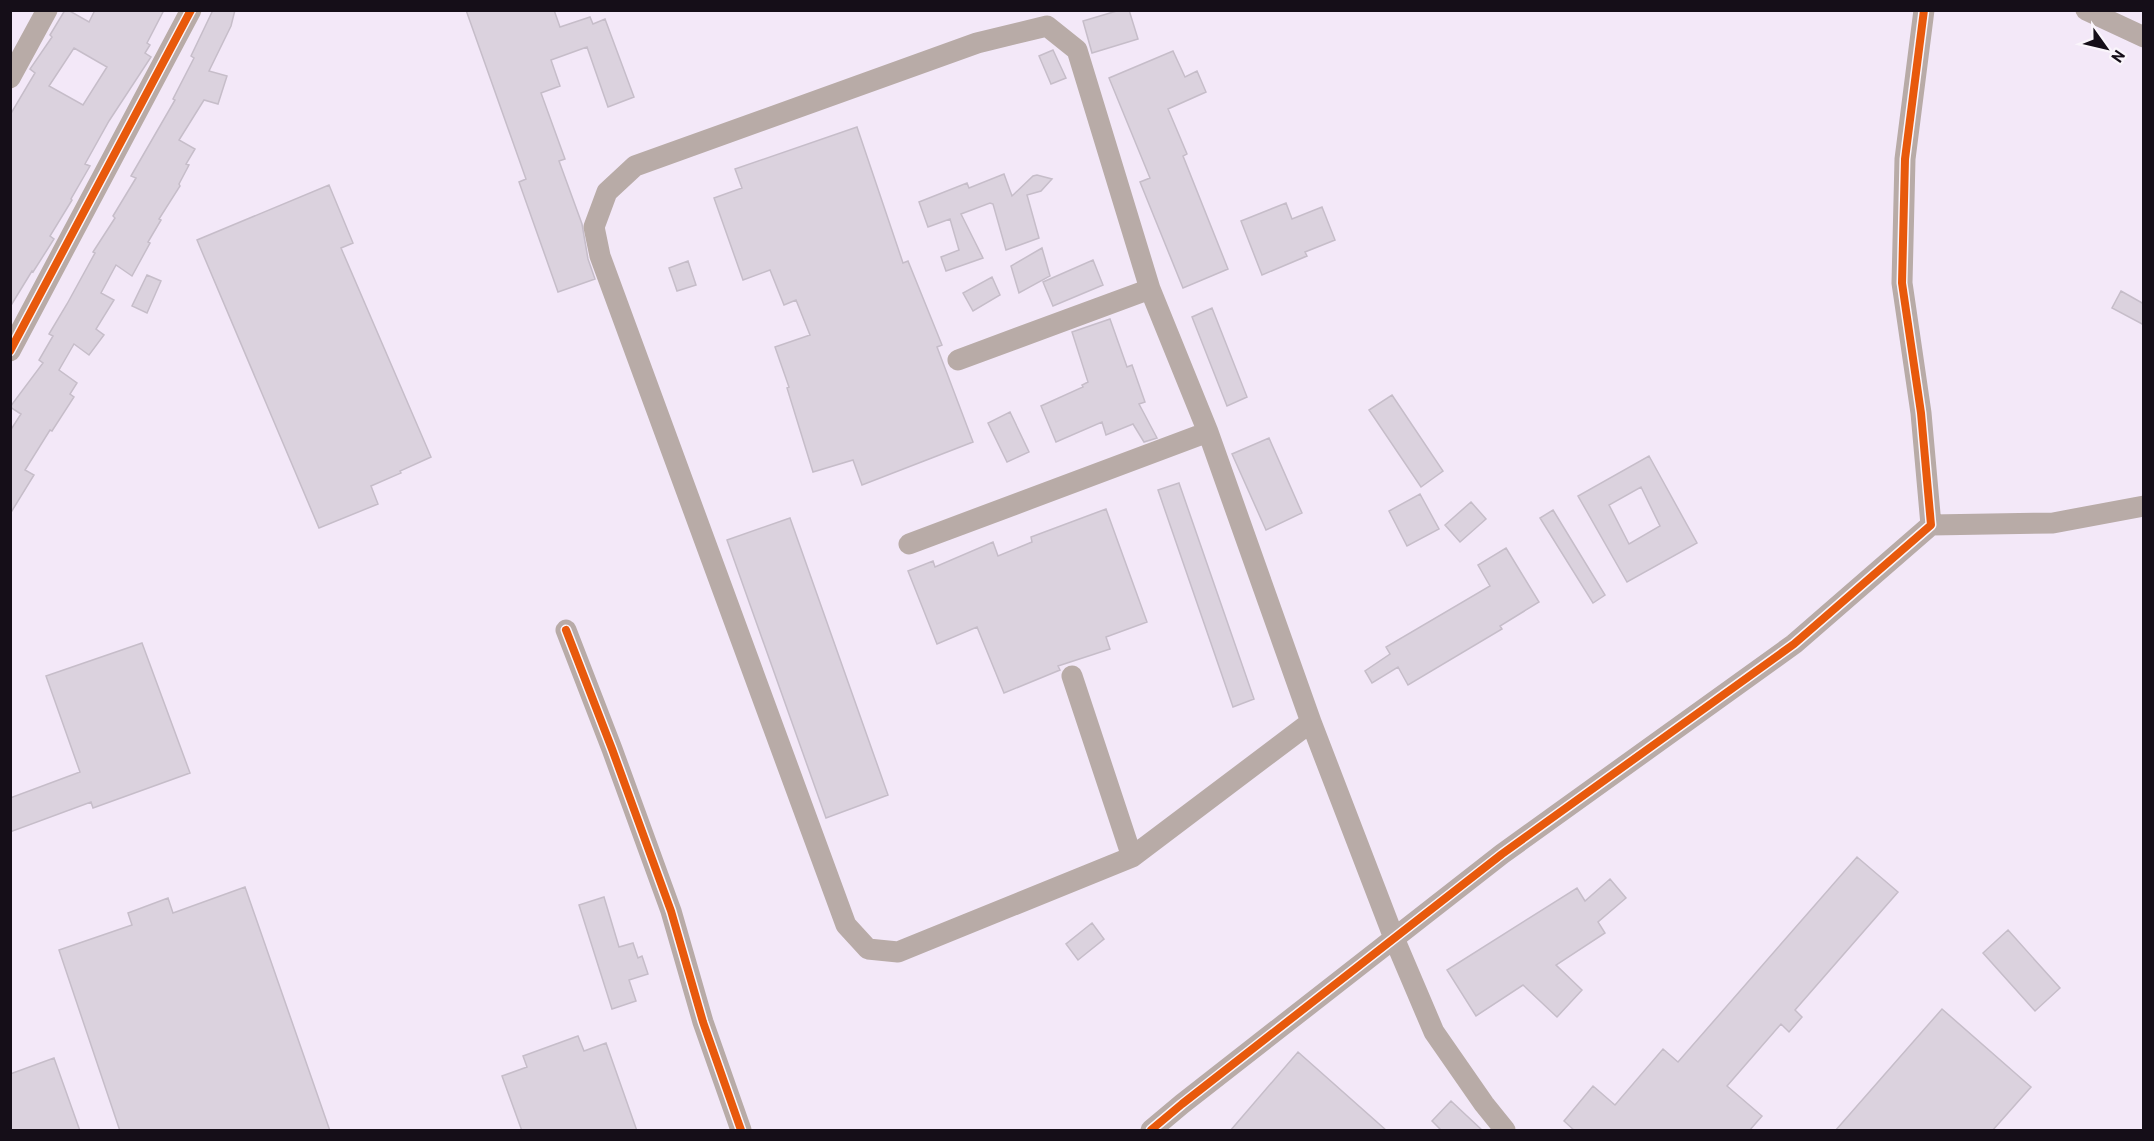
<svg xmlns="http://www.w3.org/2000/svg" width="2154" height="1141" font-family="Barlow,sans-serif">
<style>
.building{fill:#dbd2de;stroke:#c6bdc9;stroke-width:1.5;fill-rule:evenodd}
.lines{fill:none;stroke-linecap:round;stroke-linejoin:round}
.minor{stroke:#b8aba7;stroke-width:21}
.cycleway-casing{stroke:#faf5fb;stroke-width:11}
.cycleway{stroke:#e8590c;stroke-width:8}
</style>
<rect width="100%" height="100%" fill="#f3e8f8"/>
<!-- building -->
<path class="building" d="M65,10H68L89,22L95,10H164L147,43L150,45L145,53L151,57L109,121L85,164L90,166L71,199L72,200L50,236L54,239L33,272L32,271L10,307V115L35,73L30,69L52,37L50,35ZM74,48L107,67L83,105L49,86Z
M213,10H235L231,26L209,71L227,76L218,104L204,100L179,140L195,149L186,164L189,165L179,184L180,186L159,219L161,220L148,242L150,243L132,276L116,265L101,293L114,300L96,329L104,335L89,355L74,344L59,370L77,383L70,394L74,397L52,431L50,430L25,470L34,475L10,514V431L21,414L10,407L43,363L39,360L53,336L49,334L67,304L95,253L93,252L115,218L113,216L136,178L131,176L175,100L173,99L194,58L191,56Z
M466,10H554L560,27L590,17L593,24L605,19L634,97L608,107L587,47L551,60L560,86L541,93L565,159L559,161L582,224L588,259L595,279L558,292L519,182L526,179Z
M1120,10H1129L1138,39L1092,53L1083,21Z
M1053,50L1066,78L1051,84L1039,56Z
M1173,51L1185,77L1197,71L1206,92L1168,109L1187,154L1183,156L1228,269L1183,288L1140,182L1150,178L1109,78Z
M857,127L903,263L908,261L942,345L937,347L973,442L862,485L853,460L813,472L787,388L789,387L775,347L810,335L796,300L784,305L770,270L743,280L714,198L742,188L735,169Z
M1004,174L1012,196L1033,176L1037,175L1052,179L1041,191L1027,195L1039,238L1006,250L993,204L990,203L961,214L983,258L946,271L941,257L959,250L950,219L928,227L919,202L967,183L969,188Z
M329,185L353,243L341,248L431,457L400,471L401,473L371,486L378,504L319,528L197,240Z
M1286,203L1292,219L1322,207L1335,240L1305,252L1307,256L1262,275L1241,221Z
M1042,248L1050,276L1019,293L1011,266Z
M1093,260L1103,285L1053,306L1043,282Z
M688,261L696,285L677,291L669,268Z
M147,275L161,281L147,313L132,306Z
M992,277L1000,295L973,311L963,293Z
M2121,291L2144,304V325L2112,308Z
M1212,308L1247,397L1227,406L1192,317Z
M1110,319L1127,367L1132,365L1145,402L1139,404L1157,438L1144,442L1133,424L1106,435L1102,422L1056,442L1041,406L1083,387L1082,385L1088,382L1072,332Z
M1392,395L1443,471L1421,487L1369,410Z
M1010,412L1029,452L1007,462L988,423Z
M1269,438L1302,513L1266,530L1232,454Z
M1649,456L1697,543L1627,582L1578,496ZM1641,487L1660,526L1629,544L1609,505Z
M1179,483L1254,699L1233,707L1158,490Z
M1420,494L1439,529L1407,546L1389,511Z
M1471,502L1486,519L1460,542L1445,525Z
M1106,509L1147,622L1106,637L1110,649L1058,666L1060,670L1004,693L977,627L937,644L908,571L933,561L935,567L993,542L998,556L1032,542L1031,537Z
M1553,510L1605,595L1593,603L1540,518Z
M790,518L888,795L826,818L727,540Z
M1506,548L1539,602L1500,626L1502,629L1408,685L1398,667L1372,683L1365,671L1390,654L1386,647L1490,586L1478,565Z
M142,643L190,773L93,808L91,802L10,832V798L80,772L46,676Z
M1857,857L1898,892L1795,1010L1802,1017L1789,1032L1781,1024L1727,1086L1762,1116L1749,1131H1575L1564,1121L1593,1086L1615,1105L1663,1049L1678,1062Z
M1610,879L1626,898L1598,922L1605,933L1556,965L1582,990L1557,1017L1523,985L1476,1016L1447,970L1577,888L1585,901Z
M245,887L330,1131H120L59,950L132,925L128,913L168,898L173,913Z
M604,897L619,947L633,943L638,958L642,956L648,974L629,980L636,1001L612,1009L579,905Z
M1092,923L1104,939L1078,960L1066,944Z
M2008,930L2060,988L2035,1011L1983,953Z
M1942,1009L2031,1087L1992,1131H1835Z
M578,1036L584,1051L606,1043L637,1131H522L502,1076L527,1067L523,1056Z
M1298,1052L1387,1131H1230Z
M54,1058L80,1131H10V1074Z
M1451,1101L1483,1131H1442L1432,1121Z"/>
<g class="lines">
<!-- minor -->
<path class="minor" d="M2086,10L2144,37
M10,78L47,10
M10,351L191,10
M958,360L1150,289
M1931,525L2053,523L2144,506
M909,544L1208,432
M566,630L612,749L671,911L703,1022L741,1130
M1072,676L1132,857
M1311,722L1132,857L898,952L868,949L846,925L600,256L594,227L607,192L635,166L977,43L1047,26L1077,50L1150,289L1208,432L1311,722L1394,938L1434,1032L1484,1104L1505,1130
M1151,1130L1182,1104L1502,854L1794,644L1931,525L1921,413L1902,283L1905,159L1924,10"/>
<!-- cycleway casing -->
<g class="cycleway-casing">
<path id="cycleway" d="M10,351L191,10
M566,630L612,749L671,911L703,1022L741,1130
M1151,1130L1182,1104L1502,854L1794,644L1931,525L1921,413L1902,283L1905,159L1924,10"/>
</g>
<!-- cycleway -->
<use href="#cycleway" class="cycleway"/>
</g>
<!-- border -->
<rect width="2154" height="1141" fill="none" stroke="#150e18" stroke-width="24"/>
<!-- north arrow -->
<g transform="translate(2106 48) rotate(124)" stroke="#faf5fb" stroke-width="4.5" paint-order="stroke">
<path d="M0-4.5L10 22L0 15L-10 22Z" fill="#150e18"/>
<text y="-9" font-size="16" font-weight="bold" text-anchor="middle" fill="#150e18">N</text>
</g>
</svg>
